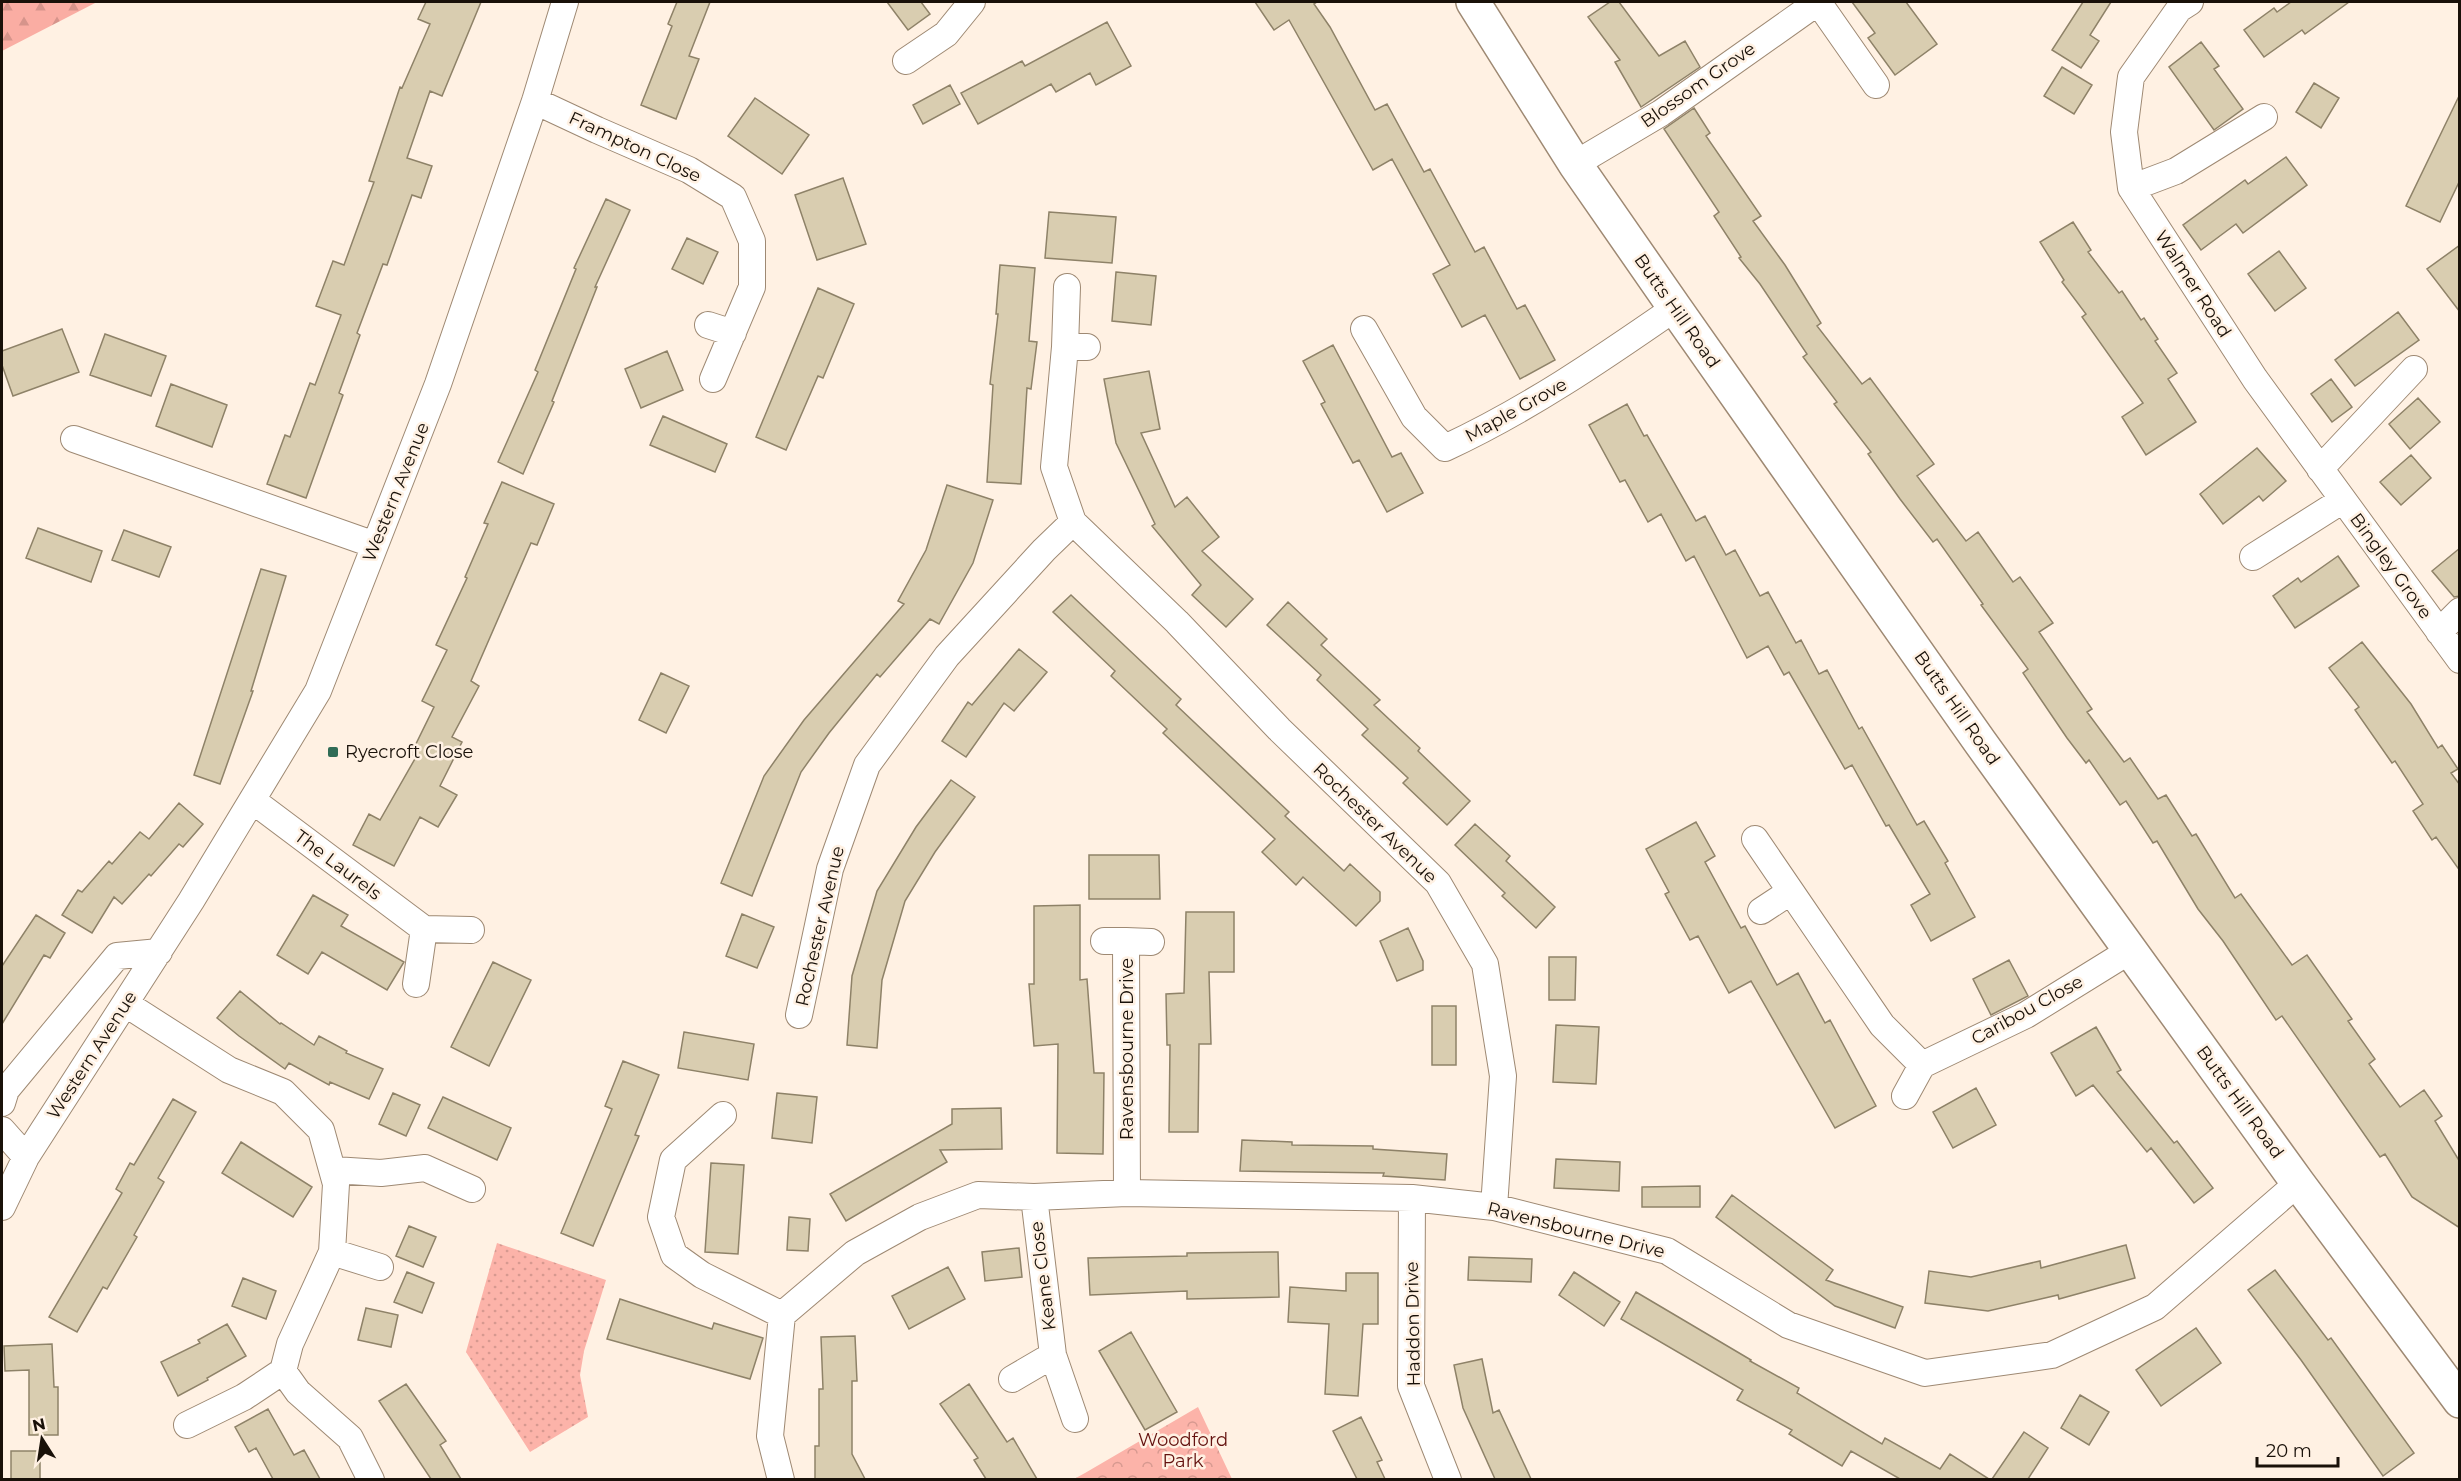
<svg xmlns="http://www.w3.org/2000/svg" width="2461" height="1481" font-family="Montserrat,sans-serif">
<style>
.grass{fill:url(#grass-dots)}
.forest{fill:url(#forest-firs)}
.park{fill:url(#park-crowns)}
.building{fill:#d9cdb0;stroke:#8e8268;stroke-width:1.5}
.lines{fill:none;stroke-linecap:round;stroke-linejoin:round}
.street-casing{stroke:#9e8973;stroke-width:28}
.secondary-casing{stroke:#9e8973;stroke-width:36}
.street{stroke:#fff;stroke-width:26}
.secondary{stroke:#fff;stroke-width:33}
.poi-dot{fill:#306c56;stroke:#fff1e3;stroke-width:2}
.labels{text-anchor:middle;stroke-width:5;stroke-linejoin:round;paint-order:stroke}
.street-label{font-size:18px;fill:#191109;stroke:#fff1e3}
.poi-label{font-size:18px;fill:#191109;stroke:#fff1e3;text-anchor:start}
.park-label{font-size:18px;fill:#64120f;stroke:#fff1e3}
</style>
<defs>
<pattern id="grass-dots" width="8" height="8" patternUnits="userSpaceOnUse" patternTransform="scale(1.5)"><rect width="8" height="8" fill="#fcb3a9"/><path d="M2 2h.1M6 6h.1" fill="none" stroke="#d79990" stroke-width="1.8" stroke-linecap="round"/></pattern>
<pattern id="forest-firs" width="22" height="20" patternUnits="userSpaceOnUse" patternTransform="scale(1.5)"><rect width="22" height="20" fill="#faada3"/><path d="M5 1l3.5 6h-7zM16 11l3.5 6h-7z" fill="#d6948b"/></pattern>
<pattern id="park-crowns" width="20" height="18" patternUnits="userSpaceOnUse" patternTransform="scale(1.5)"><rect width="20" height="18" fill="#fcb3a9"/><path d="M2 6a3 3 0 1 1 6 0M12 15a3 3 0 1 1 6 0" fill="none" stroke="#d79990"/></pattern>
</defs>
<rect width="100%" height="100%" fill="#fff1e3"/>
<!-- grass -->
<path class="grass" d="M497,1243L606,1280L584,1351L580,1375L588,1417L530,1452L466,1352Z"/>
<!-- forest -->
<path class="forest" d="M2,2H97L2,51Z"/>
<!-- park -->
<path class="park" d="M1198,1407L1232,1479H1074L1085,1473Z"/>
<!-- building -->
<path class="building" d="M426,2H481L442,96L430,91L407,158L432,166L421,198L412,195L387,265L383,264L357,333L360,335L339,393L343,395L306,498L267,484L285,435L290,437L310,383L315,385L341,315L316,306L333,261L344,265L374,182L369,181L400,87L402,88L430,24L418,19Z
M677,2H710L689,56L699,59L676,119L641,105L672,26L668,24Z
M887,2H921L930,14L908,30Z
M1255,2H1317L1314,4L1330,27L1375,110L1387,104L1424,172L1430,169L1475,252L1484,247L1517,309L1525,305L1555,360L1520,379L1485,315L1462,327L1433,274L1450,265L1392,159L1373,170L1289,20L1274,30Z
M1610,2H1619L1659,56L1685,41L1700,67L1641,107L1615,62L1620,60L1588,17Z
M1852,2H1906L1937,44L1895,75L1868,38L1875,33Z
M2083,2H2111L2090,35L2099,41L2081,68L2052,50Z
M2291,2H2349L2305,34L2302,30L2264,57L2244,30L2274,8L2277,12Z
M1107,22L1131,66L1096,85L1090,73L1056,92L1051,84L978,124L961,93L1022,61L1025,66Z
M2201,42L2219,66L2214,69L2243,109L2214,130L2169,67Z
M2062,67L2092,85L2074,114L2044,96Z
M2314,83L2339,98L2321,128L2296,112Z
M950,85L960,104L923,124L913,105Z
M2460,94V180L2440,222L2406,206Z
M755,98L809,135L782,174L728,136Z
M1694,108L1710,133L1706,136L1761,216L1753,221L1785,265L1821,323L1817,326L1862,384L1870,378L1934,464L1917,476L1966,541L1978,532L2013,582L2020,577L2053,623L2039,632L2092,709L2087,712L2124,762L2130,758L2158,799L2166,795L2192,836L2196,834L2235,898L2241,894L2292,965L2307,955L2352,1019L2348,1021L2375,1059L2369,1064L2400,1107L2424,1090L2442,1116L2435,1121L2460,1162V1228L2412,1197L2385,1154L2380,1157L2282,1016L2276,1020L2223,941L2198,909L2157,841L2153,843L2126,801L2120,805L2089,760L2086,763L2067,738L2023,673L2028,669L1981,605L1983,604L1937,539L1933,542L1900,499L1868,454L1871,452L1834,404L1837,402L1803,357L1807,354L1760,284L1739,258L1741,257L1714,216L1719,212L1664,129Z
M2286,157L2307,185L2243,233L2236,224L2201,250L2183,225L2245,180L2248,184Z
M843,178L866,244L817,260L795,195Z
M606,199L630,210L595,287H597L552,401L554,402L523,474L498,462L538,372L535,370L576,269L574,268Z
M1049,212L1116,217L1112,263L1045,258Z
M2073,222L2091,250L2088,252L2119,293L2122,291L2141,320L2144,318L2158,339L2155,341L2177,373L2168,379L2196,422L2146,455L2122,417L2143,403L2082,317L2086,314L2062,282L2064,280L2040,242Z
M687,238L718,252L703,284L672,269Z
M2460,245V312L2427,269Z
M2279,251L2306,288L2275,311L2248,274Z
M1000,265L1035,268L1029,341L1037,342L1031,389L1027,388L1021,484L987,482L993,385L990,384L998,314H996Z
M1116,272L1156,276L1151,325L1112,321Z
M818,288L854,304L823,378L818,376L786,450L756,437Z
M2398,312L2419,340L2355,386L2335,360Z
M62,329L79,372L13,396L2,365V351Z
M105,334L166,356L151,396L90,375Z
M1333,345L1392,457L1401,453L1423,493L1387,512L1359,460L1353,463L1321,404L1325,402L1303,361Z
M667,351L683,390L641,408L625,369Z
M1149,371L1160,429L1141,433L1175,507L1187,497L1219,537L1202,551L1253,599L1226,627L1192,595L1201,585L1152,526L1155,524L1116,443L1104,379Z
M2331,379L2352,407L2332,422L2311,394Z
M171,384L227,405L212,447L156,426Z
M2418,398L2440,422L2410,449L2389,424Z
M1627,404L1644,436L1647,435L1696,521L1705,516L1726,555L1735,550L1760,596L1768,592L1796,643L1801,640L1819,674L1827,670L1859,729L1862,727L1917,825L1924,821L1948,861L1945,863L1975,917L1931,941L1911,905L1930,894L1889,825L1886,826L1852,765L1845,769L1789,672L1784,675L1768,646L1747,658L1694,556L1686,561L1661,514L1648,522L1625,480L1620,482L1589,425Z
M663,416L727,444L715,472L650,445Z
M2257,448L2286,481L2263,501L2259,496L2223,524L2200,494Z
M2411,455L2431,478L2401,505L2380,482Z
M502,482L554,504L537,545L531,543L471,681L479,686L452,737L462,742L440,786L457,795L438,827L420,817L394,866L353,845L369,814L380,820L416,757L411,754L434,707L422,701L447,650L436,645L467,578L465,577L488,524L484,523Z
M947,485L993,500L973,563L939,624L930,619L880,677L877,674L829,733L801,772L752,896L721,883L764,776L804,720L904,604L898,601L926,550Z
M38,528L102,551L91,582L26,558Z
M124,530L171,547L159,577L112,560Z
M2460,548V596L2454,597L2432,571Z
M2338,556L2359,586L2295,628L2273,596L2298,578L2301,582Z
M261,569L286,576L251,691H253L220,784L194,775Z
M1071,595L1181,699L1176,705L1289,812L1285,816L1344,871L1350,864L1380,892V901L1356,926L1303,877L1296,885L1262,852L1275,839L1163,733L1167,729L1111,676L1115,671L1053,612Z
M1288,602L1327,639L1321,645L1380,700L1374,705L1420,748L1418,751L1470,801L1447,825L1403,783L1408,778L1362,735L1368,729L1317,680L1321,675L1267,625Z
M2362,642L2411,704L2438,748L2442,745L2458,769L2451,773L2460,785V871L2436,837L2432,840L2413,811L2423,804L2395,761L2392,763L2355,710L2359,707L2329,668Z
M1019,649L1047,672L1014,711L1004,703L966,757L942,741L968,702L972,705Z
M661,673L689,686L666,733L639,720Z
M951,780L975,797L935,852L905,901L882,980L877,1048L847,1045L852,976L877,891L916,827Z
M179,803L203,824L183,847L179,844L151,876L149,874L122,904L114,897L92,933L62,915L78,890L82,892L109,861L112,864L140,832L149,839Z
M1696,822L1715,856L1705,862L1741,928L1745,926L1777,985L1798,973L1825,1023L1830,1020L1876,1106L1835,1128L1751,981L1729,993L1698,936L1690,940L1665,894L1669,892L1646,849Z
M1475,824L1510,856L1506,861L1555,907L1536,928L1502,896L1505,893L1455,845Z
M1089,855H1159L1160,899H1089Z
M313,895L348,915L341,926L404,962L387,990L322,952L308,974L277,955Z
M1080,905V980L1087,979L1094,1073H1104L1103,1154L1057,1153L1058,1044L1034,1046L1029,984H1034V906Z
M1186,912H1234V972H1209L1211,1044H1199L1198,1132H1169L1170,1045H1167L1166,994L1184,993Z
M742,914L774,927L757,968L726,956Z
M36,915L65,933L50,958L44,955L2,1024V966Z
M1408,928L1423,961V970L1397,981L1380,941Z
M1549,957H1576L1575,1000H1549Z
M2009,960L2028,996L1991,1015L1973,979Z
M493,962L531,980L489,1066L451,1047Z
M240,991L280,1024L281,1023L314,1045L319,1036L347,1051L346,1053L383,1069L369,1099L330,1082L329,1085L289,1063L285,1069L239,1036L217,1018Z
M1432,1006H1456V1065H1432Z
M1556,1025L1599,1027L1596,1084L1553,1082Z
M2096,1027L2121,1070L2117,1072L2174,1143L2177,1141L2213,1188L2194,1203L2151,1148L2147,1152L2093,1085L2076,1096L2051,1053Z
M684,1032L754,1044L748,1080L678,1068Z
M623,1061L659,1075L635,1135L639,1136L593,1246L561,1233L612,1109L605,1106Z
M1976,1088L1996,1125L1953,1148L1933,1112Z
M393,1093L420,1105L406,1136L379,1124Z
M777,1093L817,1097L812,1143L772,1138Z
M443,1097L511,1128L497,1160L428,1128Z
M173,1099L196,1112L158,1178L164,1182L134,1235L137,1237L107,1289L103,1287L77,1332L49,1317L122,1193L116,1189L130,1163L134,1165Z
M1001,1108L1002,1149L940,1150L947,1162L846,1221L830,1194L952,1124V1109Z
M1242,1140L1292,1142V1145L1373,1146V1149L1447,1154L1445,1180L1383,1176L1384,1173L1240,1171Z
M241,1142L312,1187L293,1217L222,1173Z
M1556,1159L1620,1162L1619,1191L1554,1188Z
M711,1163L744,1165L738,1254L705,1252Z
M1700,1186V1207H1642V1187Z
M1732,1195L1833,1270L1826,1280L1903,1307L1895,1328L1835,1306L1716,1217Z
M789,1217L810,1219L808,1251L787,1250Z
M409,1226L436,1237L423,1267L396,1256Z
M2126,1245L2135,1278L2059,1299L2058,1295L1988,1311L1925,1303L1929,1271L1971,1277L2040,1261L2041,1268Z
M1019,1248L1022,1277L985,1281L982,1252Z
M1278,1252L1279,1297L1187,1299V1291L1090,1295L1088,1258L1187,1256V1253Z
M1469,1257L1532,1259L1531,1282L1468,1280Z
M948,1267L965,1299L909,1329L892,1296Z
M2275,1270L2328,1340L2331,1338L2414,1453L2383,1476L2301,1360L2248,1290Z
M407,1272L434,1283L422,1313L394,1302Z
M1574,1272L1620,1302L1604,1326L1559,1295Z
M1346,1273H1378V1324H1363L1358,1396L1325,1394L1329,1324L1288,1322L1290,1287L1346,1291Z
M243,1278L276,1291L266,1319L232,1306Z
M1636,1292L1751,1360L1750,1361L1799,1388L1797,1393L1882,1444L1885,1438L1940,1469L1950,1454L1989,1479H1900L1851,1451L1842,1466L1789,1434L1792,1430L1737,1400L1743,1390L1621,1319Z
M620,1299L712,1329L714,1323L763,1338L750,1379L607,1339Z
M366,1308L398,1315L391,1347L358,1340Z
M227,1324L246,1356L207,1378L208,1380L178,1396L161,1362L200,1343L198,1340Z
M2196,1328L2221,1363L2161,1406L2136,1370Z
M1131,1332L1177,1412L1145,1430L1099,1351Z
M855,1336L857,1381H852V1454L865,1479H815V1446H819V1389H823L821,1337Z
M52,1344L54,1387H58V1435H29V1370L5,1371L4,1346Z
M1482,1359L1493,1413L1499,1410L1531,1479H1495L1463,1408L1454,1365Z
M406,1384L446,1441L440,1445L461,1479H431L379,1401Z
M969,1384L1007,1442L1013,1438L1037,1479H986L974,1460L978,1458L940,1404Z
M2080,1395L2109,1412L2089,1445L2061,1428Z
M268,1409L294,1455L304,1450L320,1479H273L256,1448L249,1452L235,1427Z
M1361,1417L1382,1460L1377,1462L1385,1479H1357L1333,1431Z
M2024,1432L2048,1448L2028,1479H1992Z
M11,1451H40V1479H11Z"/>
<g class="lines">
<!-- street casing -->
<g class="street-casing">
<path id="street" d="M2190,2L2179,9L2131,77L2124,132L2131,188L2255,379L2460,660
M906,61L946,34L972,2
M535,101L597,130L689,170L733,197L752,241V287L713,379
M1575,164L1661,113L1818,2L1876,85
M2131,188L2176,171L2264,117
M1067,287L1065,347L1054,467L1073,522
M708,325L733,333
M1364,329L1414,417L1445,448C1527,410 1600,360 1675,308
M1065,347H1087
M74,439L375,545
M2320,469L2414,369
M2253,557L2343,500
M2439,632L2460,611
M252,800L424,929L471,930
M1755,839L1882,1025L1922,1065L2026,1015L2131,950
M1761,911L1790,892
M1104,941H1126L1127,1193
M1126,941L1151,942
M416,984L424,929
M126,1004L229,1070L283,1092L321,1130L336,1184L332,1252L290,1344L283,1371L298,1392L350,1438L371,1480
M799,1015L830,869L867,765L947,656L1044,550L1073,522L1177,622L1279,729L1438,883L1485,964L1503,1076L1494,1207
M1905,1096L1922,1065
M2,1103L6,1090L117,956L159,952
M723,1115L673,1160L661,1217L674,1255L702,1275L782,1315
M2,1130L26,1157
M334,1170L381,1173L425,1168L472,1189
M1034,1197L1053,1355L1075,1419
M1412,1198L1411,1386L1448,1480
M2,1207L26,1157L191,901L318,691L438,384L535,101L565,2
M332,1252L380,1267
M1012,1379L1053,1355
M187,1425L244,1397L283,1371
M781,1480L770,1436L782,1315L855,1253L920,1217L978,1195L1034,1197L1127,1193L1412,1198L1494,1207L1667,1251L1788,1325L1925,1373L2052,1355L2155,1307L2298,1183"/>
</g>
<!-- secondary casing -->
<g class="secondary-casing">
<path id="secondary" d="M1473,2L1575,164L1675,308L1980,742L2298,1183L2460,1401"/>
</g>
<!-- street -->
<use href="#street" class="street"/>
<!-- secondary -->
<use href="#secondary" class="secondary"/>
</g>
<!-- markers -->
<rect class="poi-dot" x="327" y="746" width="12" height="12" rx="3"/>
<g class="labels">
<!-- street labels -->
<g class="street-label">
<text transform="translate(1698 85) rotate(-35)" y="6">Blossom Grove</text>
<text transform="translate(635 147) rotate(25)" y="6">Frampton Close</text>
<text transform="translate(2193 284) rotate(57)" y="6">Walmer Road</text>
<text transform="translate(1677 311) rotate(55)" y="6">Butts Hill Road</text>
<text transform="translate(1516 410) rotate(-29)" y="6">Maple Grove</text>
<text transform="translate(396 492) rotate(-68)" y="6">Western Avenue</text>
<text transform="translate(2391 566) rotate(54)" y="6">Bingley Grove</text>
<text transform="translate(1957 708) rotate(55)" y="6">Butts Hill Road</text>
<text transform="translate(1375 823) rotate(44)" y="6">Rochester Avenue</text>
<text transform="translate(338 865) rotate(37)" y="6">The Laurels</text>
<text transform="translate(820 926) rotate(-77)" y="6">Rochester Avenue</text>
<text transform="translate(2027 1010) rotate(-29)" y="6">Caribou Close</text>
<text transform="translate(1127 1049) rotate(-90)" y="6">Ravensbourne Drive</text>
<text transform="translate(92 1055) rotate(-57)" y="6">Western Avenue</text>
<text transform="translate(2240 1102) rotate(54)" y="6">Butts Hill Road</text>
<text transform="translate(1576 1230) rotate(14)" y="6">Ravensbourne Drive</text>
<text transform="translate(1043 1276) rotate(-97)" y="6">Keane Close</text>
<text transform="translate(1413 1324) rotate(-91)" y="6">Haddon Drive</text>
</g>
<!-- poi labels -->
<g class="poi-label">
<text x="345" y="758">Ryecroft Close</text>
</g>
<!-- park labels -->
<g class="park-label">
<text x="1183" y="1446">Woodford<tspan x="1183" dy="21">Park</tspan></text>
</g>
</g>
<!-- border -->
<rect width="2461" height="1481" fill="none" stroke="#191109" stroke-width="6"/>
<!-- north arrow -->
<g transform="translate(42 1439) rotate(348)" stroke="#fff1e3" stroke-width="4.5" paint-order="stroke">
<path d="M0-4.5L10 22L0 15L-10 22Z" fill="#191109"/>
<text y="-9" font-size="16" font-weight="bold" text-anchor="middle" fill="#191109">N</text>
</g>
<!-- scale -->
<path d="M2257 1457v9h81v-9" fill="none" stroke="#191109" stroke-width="3"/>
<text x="2266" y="1457" font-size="18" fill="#191109" stroke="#fff1e3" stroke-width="4.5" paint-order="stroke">20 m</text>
</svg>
